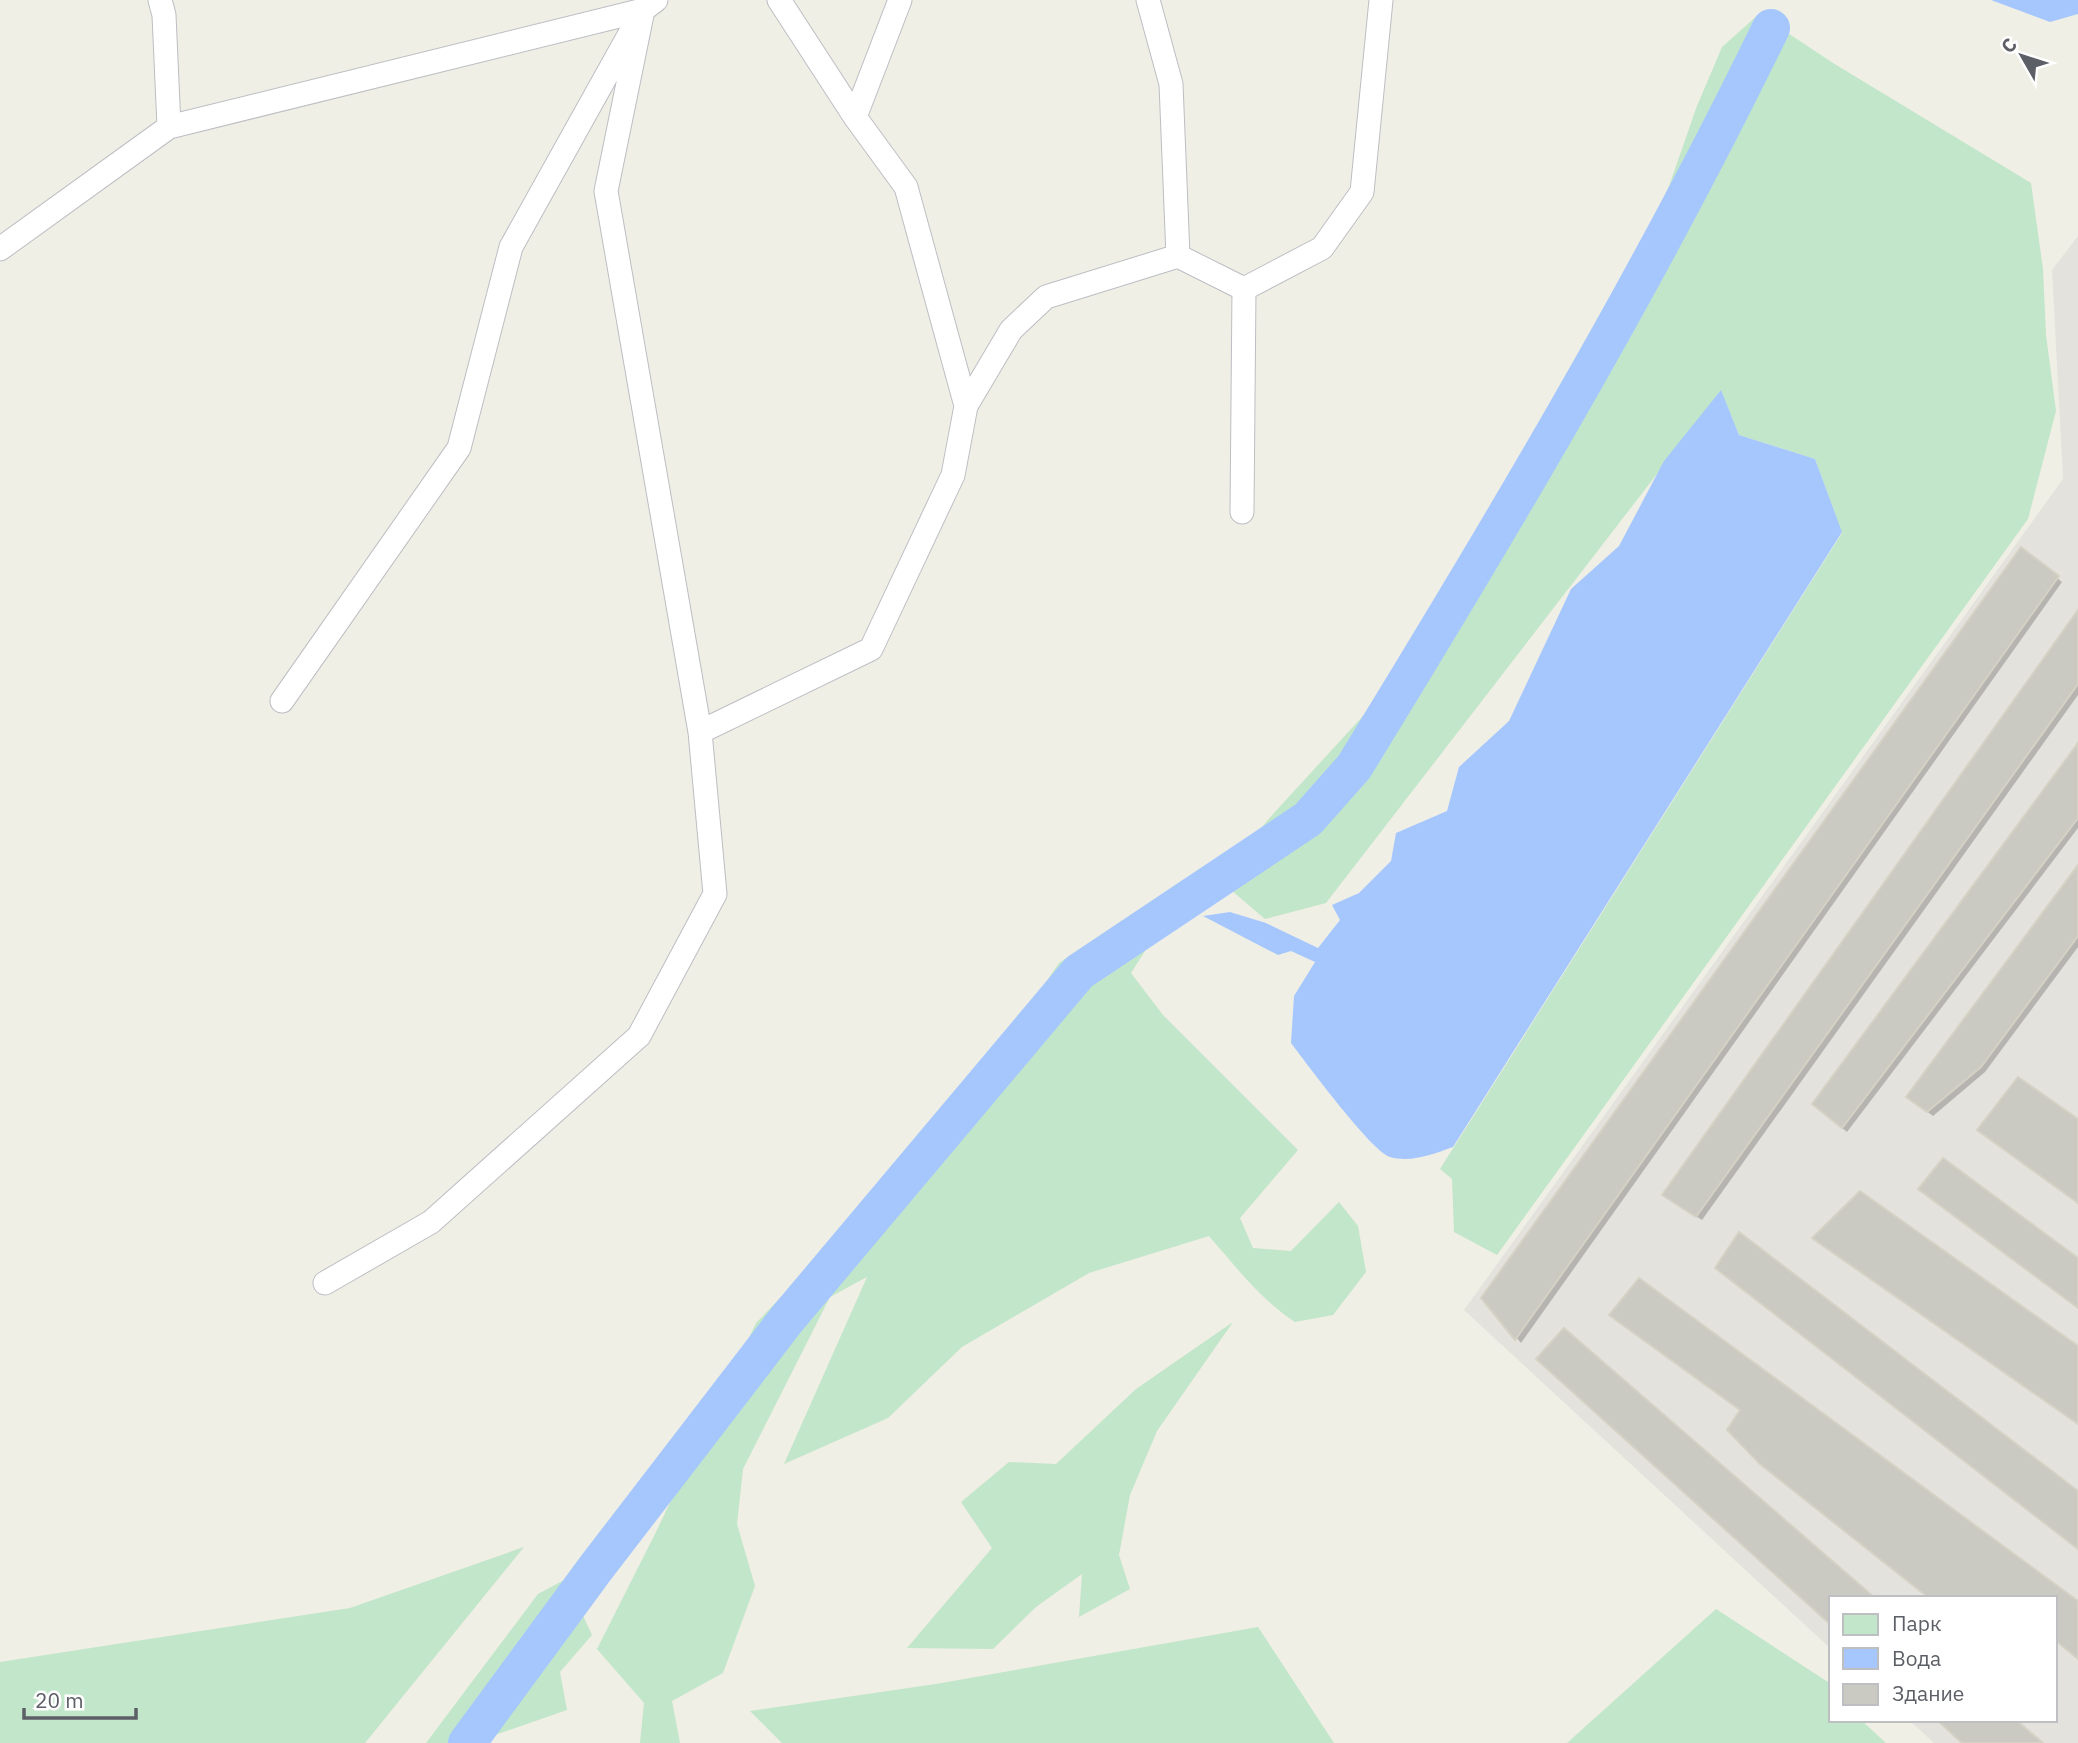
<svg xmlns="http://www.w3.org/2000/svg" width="2078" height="1743" font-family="'IBM Plex Sans',sans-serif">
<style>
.industrial{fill:#e3e2dd}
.green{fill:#c2e6c9}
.water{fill:#a6c7fe}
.shadow{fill:#0003}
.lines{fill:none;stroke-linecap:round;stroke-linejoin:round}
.canal{stroke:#a6c7fe;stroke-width:38}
.building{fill:#cac9c2;stroke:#d4d2c4;stroke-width:2}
.lane-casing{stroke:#bdbec4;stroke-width:25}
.lane{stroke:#fff;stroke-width:23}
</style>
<rect width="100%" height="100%" fill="#efefe5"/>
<!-- industrial -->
<path class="industrial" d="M2078,236V1743H1934L1909,1720H2055V1598H1831V1649L1464,1310L2063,479L2052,270Z"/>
<!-- green -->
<path class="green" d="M1759,14L1833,63L2031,183L2043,269L2046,335L2056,411L2028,519L1497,1255L1454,1232L1452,1179L1440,1169L1842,533L1815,459L1739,435L1721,391L1326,903L1265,919L1218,879L1274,813L1417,657L1496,529L1592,355L1669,186L1697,106L1722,47Z
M1195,872L1131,973L1163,1015L1298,1150L1240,1218L1253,1248L1291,1251L1339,1202L1358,1226L1366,1272L1333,1315L1295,1322C1260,1299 1236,1267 1209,1236L1089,1273L962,1347L888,1418L784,1464L867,1277L830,1297L743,1469L737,1524L755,1586L723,1673L672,1701L680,1743H640L644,1703L597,1649L656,1532L756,1323L813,1264L922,1144L1002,1046L1059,963Z
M1233,1322L1157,1431L1130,1495L1119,1555L1130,1589L1079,1617L1082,1574L1036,1607L993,1649L907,1648L992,1548L961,1502L1009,1462L1056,1464L1136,1389Z
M524,1547L365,1743H0V1662L350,1608Z
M566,1579L592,1635L560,1672L567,1710L472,1743H426L538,1594Z
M1716,1609L1831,1684V1720H1861L1886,1743H1567Z
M1258,1627L1334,1743H782L750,1711L936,1684Z"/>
<!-- water -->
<path class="water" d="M1991,0H2078V14L2050,22Z
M1721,390L1739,435L1815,459L1842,532L1453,1147C1433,1154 1412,1163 1390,1157C1372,1152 1306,1063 1291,1043L1294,996L1315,962L1291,951L1278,955L1203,916L1230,912L1266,923L1318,948L1340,920L1332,905L1359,893L1391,861L1396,833L1447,811L1459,767L1509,721L1571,589L1619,546L1664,461Z"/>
<!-- shadow -->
<path class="shadow" d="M2057,578L2062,582L1521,1343L1483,1298Z
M2078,613V695L1702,1220L1669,1199Z
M2078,746V828L1847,1132L1819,1109Z
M2078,868V947L1985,1072L1933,1116L1913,1101Z"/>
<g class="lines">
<!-- canal -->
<path class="canal" d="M467,1743L595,1569L787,1319L1079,972L1308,819L1354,767C1502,526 1647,283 1771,28"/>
</g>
<!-- building -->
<path class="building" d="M2021,547L2059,576L1515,1340L1481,1298Z
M2078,610V684L1696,1217L1662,1195Z
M2078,743V818L1842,1128L1812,1104Z
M2078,865V936L1981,1067L1927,1112L1906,1097Z
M2018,1077L2078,1119V1203L1977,1130Z
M1943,1158L2078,1258V1308L1918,1189Z
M1860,1191L2078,1346V1424L1812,1238Z
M1739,1232L2078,1491V1549L1715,1268Z
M1639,1278L2078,1601V1659L2055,1640V1598H1929L1760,1464L1727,1430L1740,1410L1609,1315Z
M1564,1328L1875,1598H1831V1625L1536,1359Z
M1937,1720H2016L2043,1743H1962Z"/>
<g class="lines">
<!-- lane casing -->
<g class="lane-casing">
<path id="lane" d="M1148,0L1171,84L1178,256
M855,117L900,0
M169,127L643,10
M0,249L169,127L164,15L160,0
M966,406L1011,330L1046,297L1178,256L1244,289
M1242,512L1244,289L1322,248L1362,192L1381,0
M282,701L459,448L511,247L633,28
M700,732L871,649L953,475L966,406L906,187L855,117L779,0
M325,1283L431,1222L639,1036L715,894L700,732L606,191L643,10L656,0"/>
</g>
<!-- lane -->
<use href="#lane" class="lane"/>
</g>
<!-- legend -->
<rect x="1829" y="1596" width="228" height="126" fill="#ffffff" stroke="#bebfc2" stroke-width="2"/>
<rect x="1843" y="1614" width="35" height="21" fill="#c2e6c9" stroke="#bebfc2" stroke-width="2"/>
<text x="1892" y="1631" font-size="21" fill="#5d5f66">Парк</text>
<rect x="1843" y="1648" width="35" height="21" fill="#a6c7fe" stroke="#bebfc2" stroke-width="2"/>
<text x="1892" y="1666" font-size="21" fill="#5d5f66">Вода</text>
<rect x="1843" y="1684" width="35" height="21" fill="#cac9c2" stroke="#bebfc2" stroke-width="2"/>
<text x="1892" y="1701" font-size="21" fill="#5d5f66">Здание</text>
<!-- north arrow -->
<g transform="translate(2022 56) rotate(309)" stroke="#ffffff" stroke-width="5" paint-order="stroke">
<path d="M0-5L12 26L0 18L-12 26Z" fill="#5d5f66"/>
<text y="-10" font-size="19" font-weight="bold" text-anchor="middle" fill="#5d5f66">С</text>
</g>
<!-- scale -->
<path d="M24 1708v10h112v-10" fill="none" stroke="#5d5f66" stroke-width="3.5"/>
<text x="35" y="1708" font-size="21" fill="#5d5f66" stroke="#ffffff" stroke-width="5" paint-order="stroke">20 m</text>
</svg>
